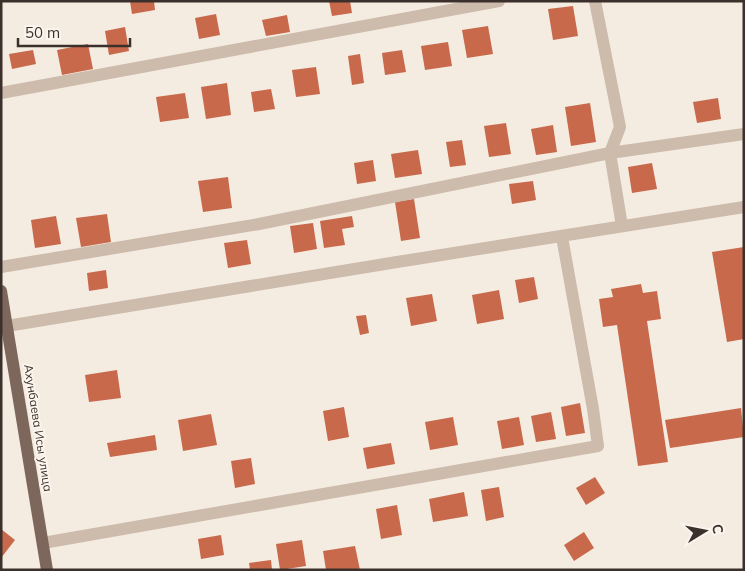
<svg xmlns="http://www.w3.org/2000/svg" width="745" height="571" font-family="Mulish,sans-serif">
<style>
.building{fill:#c8694b}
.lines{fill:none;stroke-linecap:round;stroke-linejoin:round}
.street{stroke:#cdbbac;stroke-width:12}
.primary{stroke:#7d675c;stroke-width:12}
.labels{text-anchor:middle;stroke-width:4;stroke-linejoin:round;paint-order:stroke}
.street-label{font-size:12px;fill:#3b302b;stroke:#fbf5ee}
</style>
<rect width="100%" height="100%" fill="#f4ebe1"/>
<!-- building -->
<path class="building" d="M130,1H154L155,10L132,14Z
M329,1H350L352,13L332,16Z
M573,6L578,36L553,40L548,9Z
M216,14L220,35L199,39L195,18Z
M287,15L290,32L266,36L262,20Z
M488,26L493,54L467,58L462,30Z
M125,27L129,51L109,55L105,31Z
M448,42L452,66L425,70L421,46Z
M88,44L93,69L62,75L57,50Z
M33,50L36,64L12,69L9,54Z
M402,50L406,72L385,75L382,53Z
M360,54L364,83L352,85L348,56Z
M316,67L320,94L296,97L292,70Z
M227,83L231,115L206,119L201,87Z
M271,89L275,109L254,112L251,92Z
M185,93L189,118L160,122L156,97Z
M718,98L721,119L697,123L693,102Z
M590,103L596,142L571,146L565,107Z
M506,123L511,154L489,157L484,126Z
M553,125L557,152L536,155L531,129Z
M462,140L466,165L450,167L446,142Z
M418,150L422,174L395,178L391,154Z
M373,160L376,181L357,184L354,163Z
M652,163L657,189L632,193L628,167Z
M228,177L232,208L203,212L198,181Z
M533,181L536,200L512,204L509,184Z
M414,199L420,238L401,241L395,202Z
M107,214L111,242L81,247L76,218Z
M56,216L61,244L35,248L31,220Z
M352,216L354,227L342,229L345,245L324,248L320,221Z
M313,223L317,249L294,253L290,226Z
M247,240L251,264L228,268L224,243Z
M744,247V339L727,342L712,252Z
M106,270L108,288L89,291L87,273Z
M534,277L538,299L519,303L515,280Z
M641,284L643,293L657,291L661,319L647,321L668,462L638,466L617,325L603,327L599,299L613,297L611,289Z
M499,290L504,319L477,324L472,295Z
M432,294L437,321L411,326L406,298Z
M366,315L369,333L360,335L356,316Z
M117,370L121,398L89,402L85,375Z
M580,403L585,433L566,436L561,407Z
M344,407L349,437L328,441L323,411Z
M741,408L744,437L670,448L665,420Z
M551,412L556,439L536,442L531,416Z
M211,414L217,445L183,451L178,420Z
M453,417L458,445L430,450L425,422Z
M519,417L524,445L502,449L497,421Z
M155,435L157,450L110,457L107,443Z
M391,443L395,464L367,469L363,448Z
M251,458L255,484L235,488L231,461Z
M595,477L605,493L586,505L576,488Z
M499,487L504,517L486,521L481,490Z
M464,492L468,516L433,522L429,499Z
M397,505L402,535L381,539L376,509Z
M1,529L15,540L1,558Z
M584,532L594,548L574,561L564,545Z
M221,535L224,555L201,559L198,539Z
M302,540L306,566L280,570L276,544Z
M355,546L360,570H326L323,551Z
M271,560L272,570H250L249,563Z"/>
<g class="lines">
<!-- street -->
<path class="street" d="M595,1L620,127L610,153L622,226
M1,93L499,1
M1,267L259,224L610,153L744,134
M7,326L397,262L744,207
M43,543L598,446L593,409L562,237"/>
<!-- primary -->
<path class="primary" d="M1,291L47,570"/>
</g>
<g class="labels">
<!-- street labels -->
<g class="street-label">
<text transform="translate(38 428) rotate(81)" y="4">Ахунбаева Исы улица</text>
</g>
</g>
<!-- border -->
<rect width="745" height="571" fill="none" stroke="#3b302b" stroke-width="5"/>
<!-- north arrow -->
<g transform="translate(705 531) rotate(80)" stroke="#fbf5ee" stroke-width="4" paint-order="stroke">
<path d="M0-4L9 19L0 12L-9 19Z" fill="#3b302b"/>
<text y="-8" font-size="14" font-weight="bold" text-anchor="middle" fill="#3b302b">С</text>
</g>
<!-- scale -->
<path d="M18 38v8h112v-8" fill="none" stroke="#3b302b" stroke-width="2.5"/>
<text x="25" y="38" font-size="15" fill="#3b302b" stroke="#fbf5ee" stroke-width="4" paint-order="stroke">50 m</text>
</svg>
